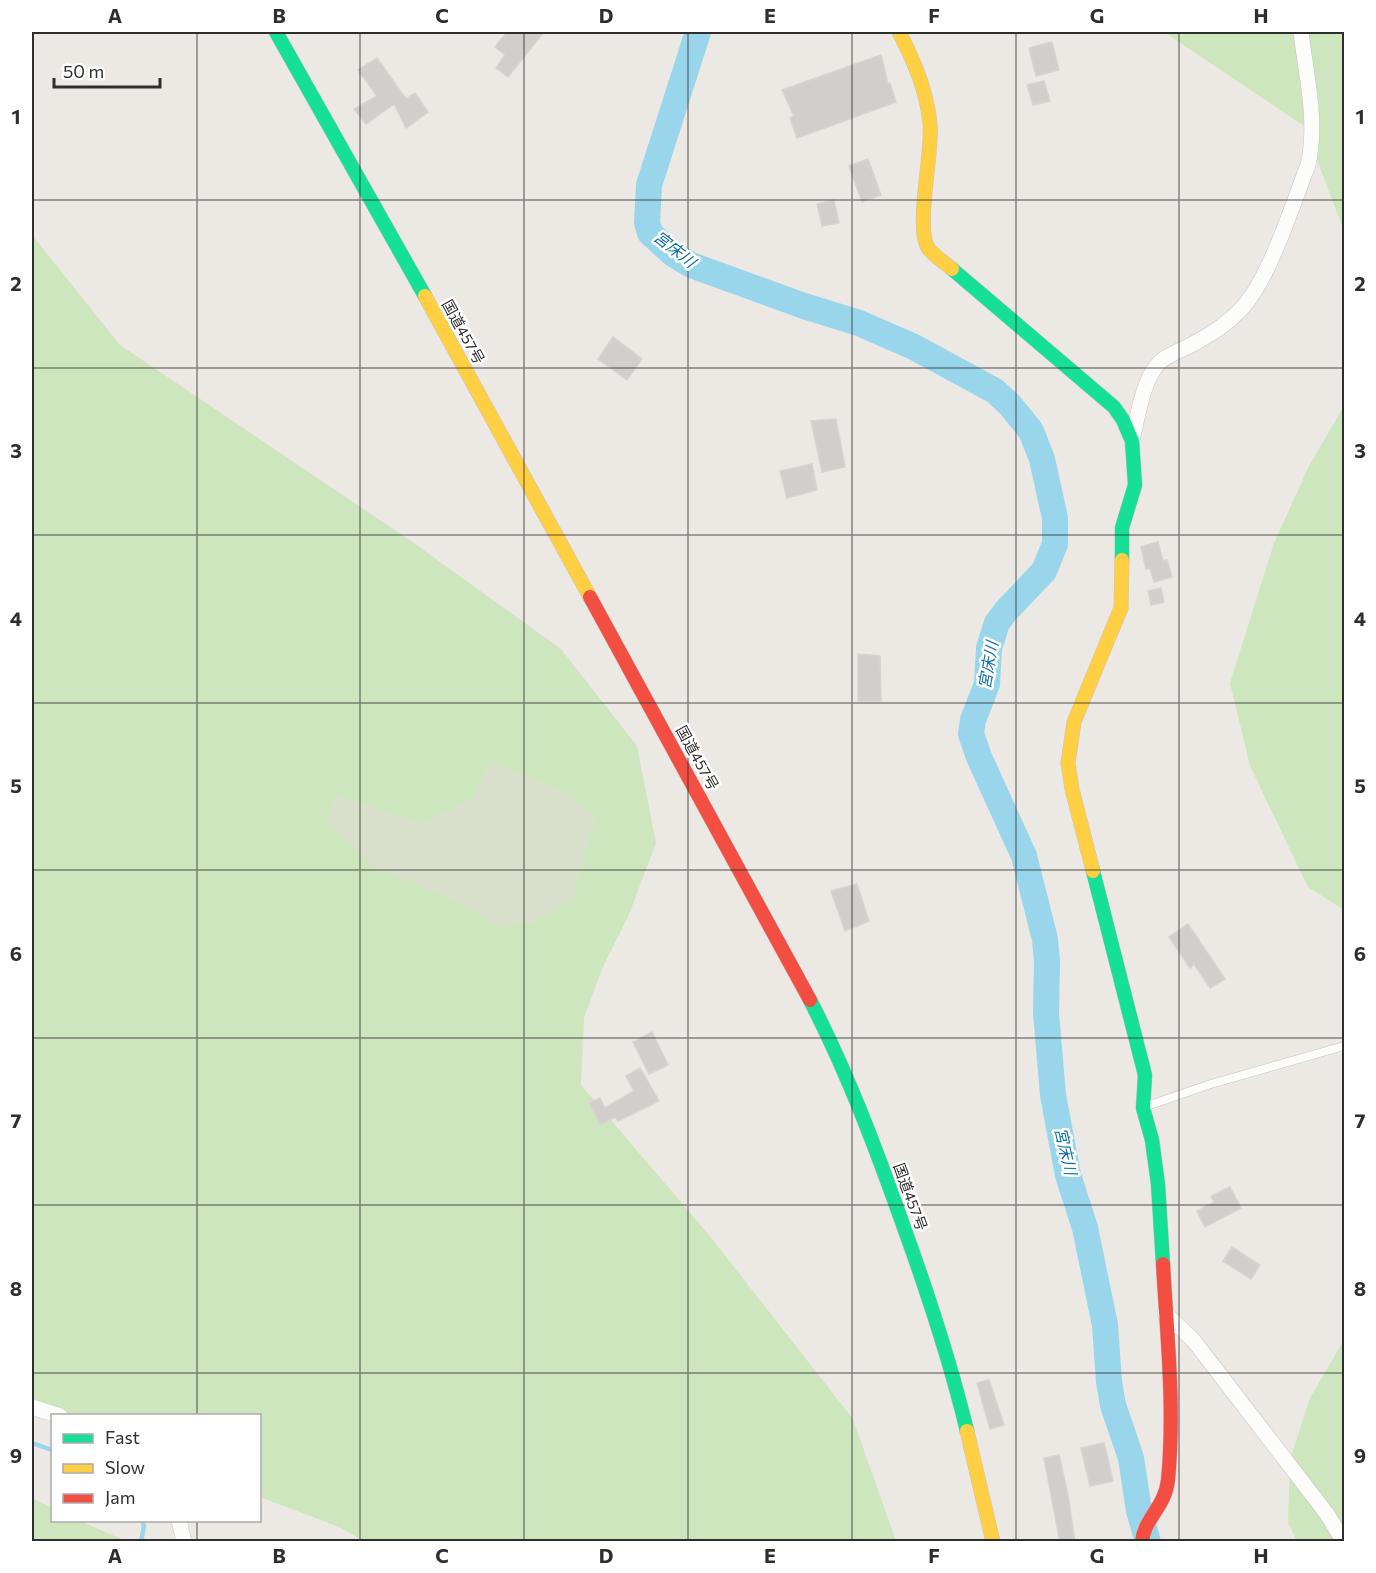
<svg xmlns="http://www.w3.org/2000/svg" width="1376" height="1573" font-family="Commissioner,'Noto Sans JP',sans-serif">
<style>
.green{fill:#cee6be}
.cemetery{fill:#d8e0cc}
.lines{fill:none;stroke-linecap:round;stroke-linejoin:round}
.stream{stroke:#99d6ec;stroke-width:4.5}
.river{stroke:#99d6ec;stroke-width:26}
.building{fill:#d1cecb;stroke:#d7d4d0;stroke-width:1.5}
.lane-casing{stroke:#c5c4c5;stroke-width:9}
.street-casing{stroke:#c5c4c5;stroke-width:16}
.fast-casing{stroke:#c5c4c5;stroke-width:15}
.slow-casing{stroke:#c5c4c5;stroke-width:15}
.jam-casing{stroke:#c5c4c5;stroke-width:15}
.lane{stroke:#fcfcfb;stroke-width:8}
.street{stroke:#fcfcfb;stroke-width:15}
.fast{stroke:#16e098;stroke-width:14}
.slow{stroke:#ffcf43;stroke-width:14}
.jam{stroke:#f24e42;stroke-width:14}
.grid{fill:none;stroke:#2e2e2e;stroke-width:1.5;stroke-opacity:0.55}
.labels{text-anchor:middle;stroke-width:5;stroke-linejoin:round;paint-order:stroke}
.street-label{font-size:15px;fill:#2e2e2e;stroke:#fff}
.water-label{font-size:16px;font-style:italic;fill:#0d6fa3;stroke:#fff}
.neatline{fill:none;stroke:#2e2e2e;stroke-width:2}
.grid-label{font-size:20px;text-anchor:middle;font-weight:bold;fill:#2e2e2e}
</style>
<rect width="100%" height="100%" fill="#ece8e4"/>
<!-- green -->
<path class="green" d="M1164,32H1344V231L1304,126Z
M32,235L120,345L411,541L561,649L637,746L656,843L628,917L602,969L584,1018L581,1085L709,1235L853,1419L896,1541H364L339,1527L260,1497V1416L65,1415L32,1401Z
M1344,406V910L1308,887L1250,766L1230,683L1274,543L1309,466Z
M1344,1340V1541H1297L1288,1523L1290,1460L1310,1398Z
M32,1498L52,1508V1520L80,1521L126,1541H32Z"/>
<!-- cemetery -->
<path class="cemetery" d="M489,761L557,788L596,814L574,898L536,922L499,927L464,904L371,865L326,820L335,795L422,823L475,797Z"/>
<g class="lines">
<!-- stream -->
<path class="stream" d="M32,1443L52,1450
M141,1542L144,1526L142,1520"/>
<!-- river -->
<path class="river" d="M698,32L649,185L647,223L650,233L673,254L691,265L804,306L859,323L914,347L995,391L1010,405L1031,431L1042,459L1055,518V544L1044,571L1006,611L997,623L989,648L987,684L973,720L971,734L979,757L1024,856L1045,939L1047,962L1046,1013L1053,1095L1068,1175L1085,1228L1105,1325L1109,1382L1113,1405L1131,1458L1139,1511L1148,1542"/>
</g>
<!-- building -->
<path class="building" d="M507,32H544L508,77L496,68L505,55L495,47Z
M1052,42L1059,70L1036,76L1029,48Z
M881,55L888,84L890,83L896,102L797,138L790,118L794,116L782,90Z
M377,58L406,99L415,93L428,112L406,128L394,104L366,124L354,109L377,96L358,70Z
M1044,81L1050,101L1033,105L1027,85Z
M868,159L881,195L862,202L849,166Z
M834,200L839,223L822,226L817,204Z
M613,337L642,359L627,380L598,359Z
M836,419L845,467L822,472L811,421Z
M812,464L817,490L787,498L780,471Z
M1158,542L1163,561L1167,560L1172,577L1154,582L1150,568L1146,569L1141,547Z
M1161,588L1164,602L1151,605L1148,591Z
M858,654L880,656L881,701H858Z
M857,884L869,921L845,931L831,891Z
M1188,924L1225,979L1210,988L1194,964L1190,968L1169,937Z
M652,1032L668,1065L649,1074L633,1042Z
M640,1068L659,1101L618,1121L615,1117L601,1125L589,1103L600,1098L605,1108L634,1091L626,1076Z
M1230,1187L1241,1208L1205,1227L1197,1211L1214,1202L1211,1196Z
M1232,1247L1260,1265L1251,1279L1223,1261Z
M989,1380L1004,1425L990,1429L977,1383Z
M1104,1443L1113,1481L1090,1486L1081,1448Z
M1059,1455L1068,1495L1075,1542H1060L1044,1458Z"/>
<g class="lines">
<!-- lane casing -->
<g class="lane-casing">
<path id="lane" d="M1144,1107L1211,1084L1344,1046"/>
</g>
<!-- street casing -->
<g class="street-casing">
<path id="street" d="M1132,441C1137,420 1142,385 1155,368C1162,357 1177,352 1189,346C1210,335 1228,324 1244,306C1271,274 1292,206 1308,165C1318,121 1306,76 1301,32
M1165,1313L1194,1341L1327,1514L1344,1542
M32,1407L60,1416
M179,1520L184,1542"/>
</g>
<!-- fast casing -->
<g class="fast-casing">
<path id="fast" d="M276,32L425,296
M952,269L1114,407L1123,420L1132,441L1135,485L1122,528V560
M1093,871L1145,1075L1143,1108L1152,1140L1158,1184L1163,1264
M810,1000C847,1072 875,1146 902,1222C927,1291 950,1360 967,1431"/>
</g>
<!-- slow casing -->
<g class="slow-casing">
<path id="slow" d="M899,32C914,61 927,91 930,124C933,154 915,226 928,248C933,255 945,263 952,269
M425,296L590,597
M1093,871L1072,789L1068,763L1074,722L1121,608L1122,560
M967,1431L993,1542"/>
</g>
<!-- jam casing -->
<g class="jam-casing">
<path id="jam" d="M590,597L810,1000
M1142,1542C1144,1518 1165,1508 1168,1480C1175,1408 1167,1336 1163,1264"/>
</g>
<!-- lane -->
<use href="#lane" class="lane"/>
<!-- street -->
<use href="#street" class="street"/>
<!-- fast -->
<use href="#fast" class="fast"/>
<!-- slow -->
<use href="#slow" class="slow"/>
<!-- jam -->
<use href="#jam" class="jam"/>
</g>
<!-- grid -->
<path class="grid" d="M197,32V1416M360,32V1542M524,32V1542M688,32V1542M852,32V1542M1016,32V1542M1179,32V1542M32,200H1344M32,368H1344M32,535H1344M32,703H1344M32,870H1344M32,1038H1344M32,1205H1344M32,1373H1344M197,1520V1542"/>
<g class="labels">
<!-- street labels -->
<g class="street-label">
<text transform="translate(463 332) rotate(61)" y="5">国道457号</text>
<text transform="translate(697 758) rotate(61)" y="5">国道457号</text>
<text transform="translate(910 1197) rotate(70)" y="5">国道457号</text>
</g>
<!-- water labels -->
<g class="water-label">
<text transform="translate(675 249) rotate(38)" y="6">宮床川</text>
<text transform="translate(988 665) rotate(-80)" y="6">宮床川</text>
<text transform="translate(1066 1151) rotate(77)" y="6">宮床川</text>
</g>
</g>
<!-- border -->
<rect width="1376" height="1573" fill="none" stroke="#ffffff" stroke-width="66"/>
<!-- legend -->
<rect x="51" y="1414" width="210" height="108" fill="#ffffff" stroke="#ababab" stroke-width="1.5"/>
<rect x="63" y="1434" width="30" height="9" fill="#16e098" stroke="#ababab" stroke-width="1.5"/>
<text x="105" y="1444" font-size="18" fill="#2e2e2e">Fast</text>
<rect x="63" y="1464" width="30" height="9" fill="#ffcf43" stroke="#ababab" stroke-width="1.5"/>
<text x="105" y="1474" font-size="18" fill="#2e2e2e">Slow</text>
<rect x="63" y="1494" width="30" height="9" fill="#f24e42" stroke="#ababab" stroke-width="1.5"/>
<text x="105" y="1504" font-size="18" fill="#2e2e2e">Jam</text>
<!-- scale -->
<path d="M54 78v9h106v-9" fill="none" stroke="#2e2e2e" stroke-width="3"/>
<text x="63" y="78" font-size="18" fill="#2e2e2e" stroke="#ffffff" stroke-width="4.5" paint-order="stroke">50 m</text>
<rect x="33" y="33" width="1310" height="1507" class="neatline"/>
<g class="grid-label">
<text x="115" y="23">A</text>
<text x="279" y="23">B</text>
<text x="442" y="23">C</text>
<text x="606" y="23">D</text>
<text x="770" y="23">E</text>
<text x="934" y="23">F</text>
<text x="1097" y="23">G</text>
<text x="1261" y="23">H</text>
<text x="16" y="124">1</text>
<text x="1360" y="124">1</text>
<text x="16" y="291">2</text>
<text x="1360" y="291">2</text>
<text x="16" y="458">3</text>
<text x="1360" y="458">3</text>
<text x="16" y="626">4</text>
<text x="1360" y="626">4</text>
<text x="16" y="793">5</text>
<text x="1360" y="793">5</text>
<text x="16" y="961">6</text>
<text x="1360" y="961">6</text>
<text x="16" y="1128">7</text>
<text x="1360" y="1128">7</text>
<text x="16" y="1296">8</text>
<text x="1360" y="1296">8</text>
<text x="16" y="1463">9</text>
<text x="1360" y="1463">9</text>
<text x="115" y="1563">A</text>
<text x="279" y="1563">B</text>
<text x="442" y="1563">C</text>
<text x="606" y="1563">D</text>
<text x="770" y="1563">E</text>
<text x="934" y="1563">F</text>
<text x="1097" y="1563">G</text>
<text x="1261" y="1563">H</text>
</g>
</svg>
